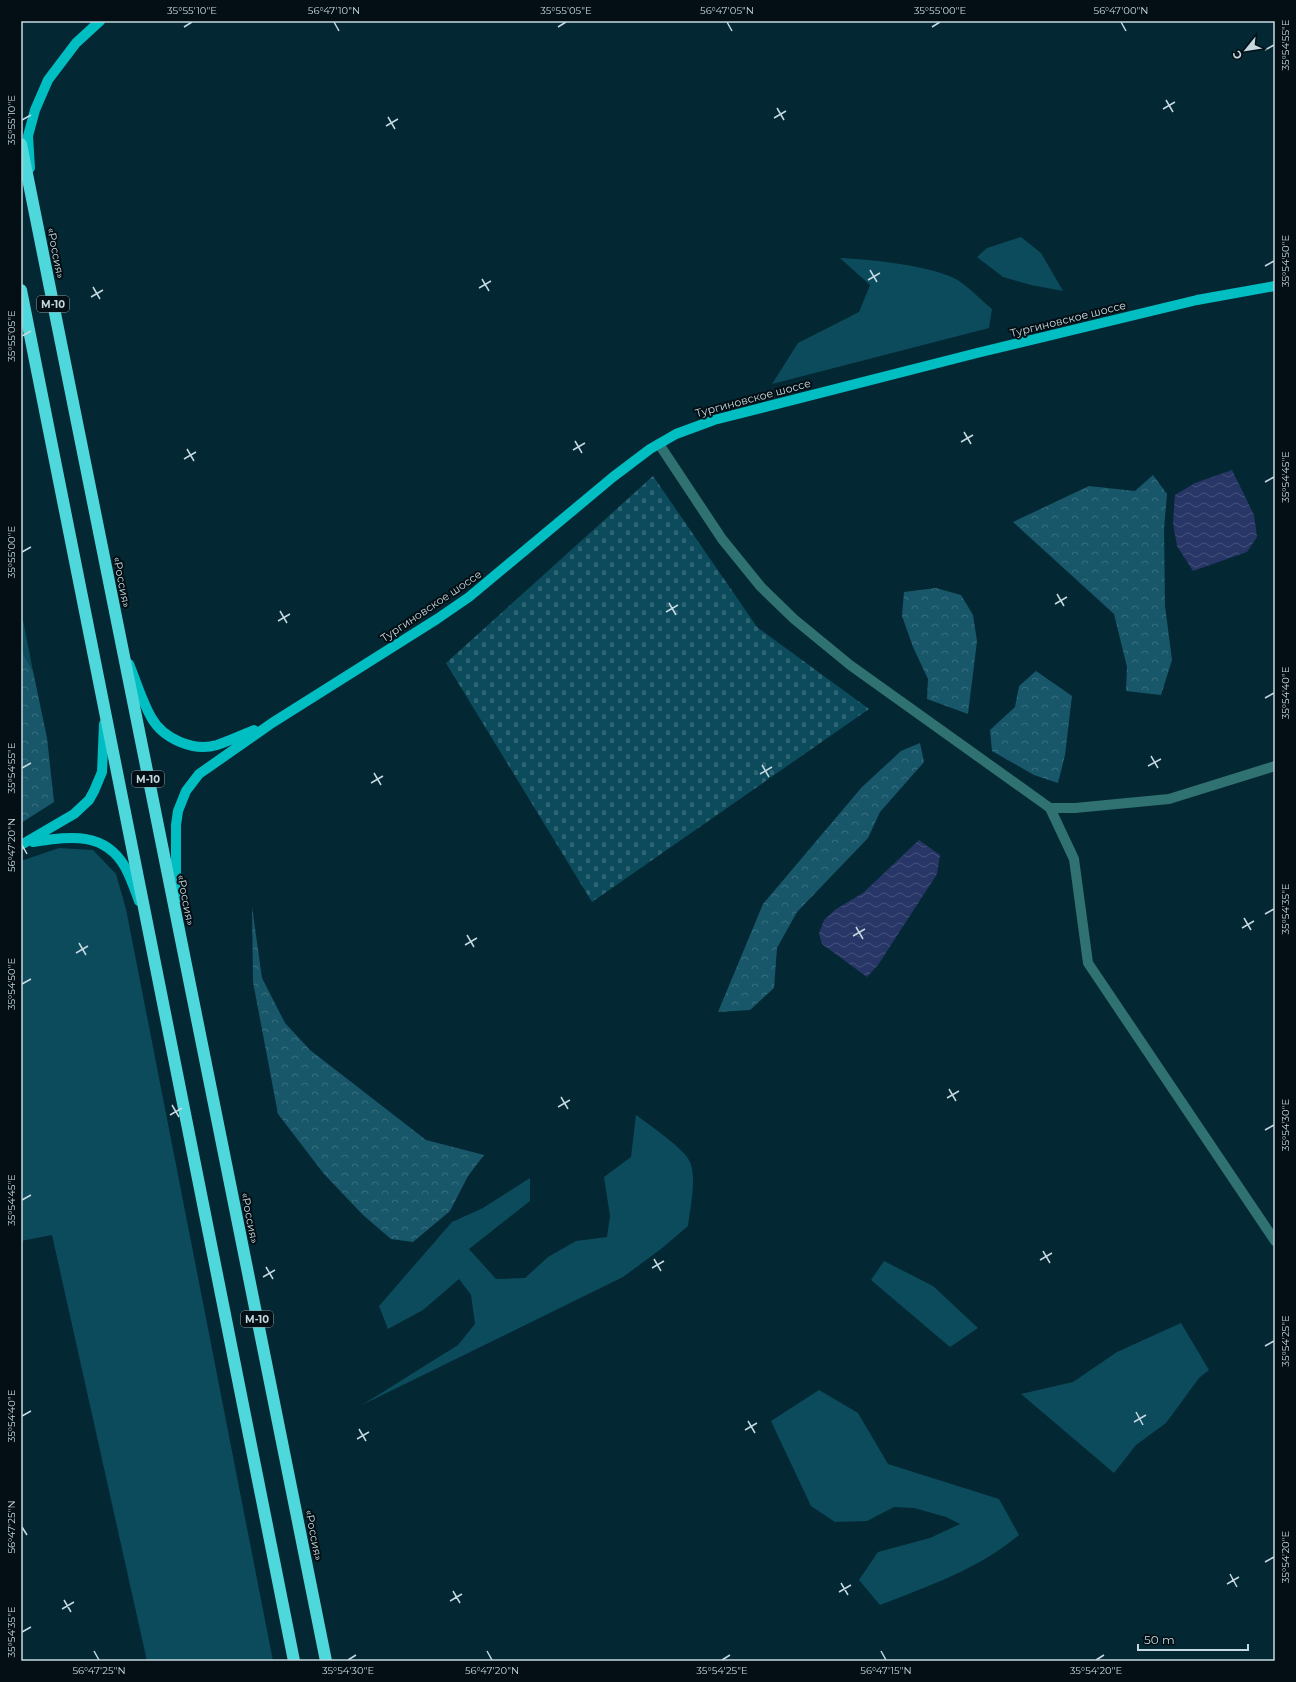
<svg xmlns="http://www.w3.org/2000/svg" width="1296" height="1682" font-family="Montserrat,sans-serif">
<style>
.grass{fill:#0c4b5c}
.forest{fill:url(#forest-crowns)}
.cemetery{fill:url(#cemetery-stones)}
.water{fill:url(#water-waves)}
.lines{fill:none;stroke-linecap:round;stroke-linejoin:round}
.minor{stroke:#307172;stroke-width:10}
.major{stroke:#00bec2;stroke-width:10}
.highway{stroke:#4ed8db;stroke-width:12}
.ticks{fill:none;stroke:#c6d9e0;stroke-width:1.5}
.labels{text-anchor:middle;stroke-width:4;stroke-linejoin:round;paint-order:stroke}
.shield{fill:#030f14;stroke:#8c9ca3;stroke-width:1}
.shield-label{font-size:10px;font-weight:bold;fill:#c6d9e0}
.street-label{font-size:11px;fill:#c6d9e0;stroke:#030f14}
.neatline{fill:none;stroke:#c6d9e0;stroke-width:1.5}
.ticks-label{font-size:10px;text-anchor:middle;fill:#c6d9e0}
</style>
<defs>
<pattern id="forest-crowns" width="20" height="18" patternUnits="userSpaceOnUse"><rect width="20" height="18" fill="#18576a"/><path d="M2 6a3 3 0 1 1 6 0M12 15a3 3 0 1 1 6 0" fill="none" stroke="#386f7f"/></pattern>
<pattern id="cemetery-stones" width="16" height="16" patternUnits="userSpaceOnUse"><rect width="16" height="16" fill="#0c4b5c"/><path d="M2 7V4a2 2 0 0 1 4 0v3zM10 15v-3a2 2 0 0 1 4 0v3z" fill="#2e6473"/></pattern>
<pattern id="water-waves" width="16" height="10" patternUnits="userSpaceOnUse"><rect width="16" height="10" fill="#273666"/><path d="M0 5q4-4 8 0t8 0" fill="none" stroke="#45527c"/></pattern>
</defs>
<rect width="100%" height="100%" fill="#032833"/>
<!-- grass -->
<path class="grass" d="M1021,237L1041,253L1063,291L1031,285L1003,277L977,257L987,248Z
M840,258C868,259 937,266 959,281C971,289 981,300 992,309L989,328L772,384L798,343L859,312L870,285Z
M21,610L33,671L21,650Z
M59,848L93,850L116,874L126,909L273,1661H147L52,1235L21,1241V861Z
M636,1115C648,1124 685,1149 690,1162C697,1179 690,1208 688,1226L661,1249L623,1277L362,1405L458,1345L475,1324L471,1295L459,1279L423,1310L388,1329L379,1306L452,1222L483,1208L530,1178V1201L469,1249L496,1279L525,1278L548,1257L576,1241L607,1237L610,1216L604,1177L631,1157Z
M884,1261L933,1286L978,1328L950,1347L871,1280Z
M1181,1323L1209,1370L1199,1378L1166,1423L1136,1445L1114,1473L1021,1394L1073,1382L1117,1352Z
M819,1390L858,1413L888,1464L999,1499L1019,1535C979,1569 929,1586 880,1605L859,1580L878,1552L930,1538L960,1524L946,1517L914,1508L894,1507L867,1521L835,1522L811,1506L771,1421Z"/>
<!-- forest -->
<path class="forest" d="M1153,475L1167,494L1164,529L1165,606L1172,660L1161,695L1126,691L1127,667L1114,614L1013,522L1089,486L1135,491Z
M936,588L961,595L973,615L977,641L968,714L927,699L928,679L913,647L902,616L904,592Z
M21,650L33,671L47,738L54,802L21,823Z
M1036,671L1072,696L1065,755L1058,783L1034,775L992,751L990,730L1015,707L1019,686Z
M920,743L924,762L880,812L868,838L797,912L777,948L774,988L750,1010L718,1012L763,904L862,787L901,751Z
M252,907L262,978L285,1023L310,1050L426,1140L484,1155L468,1176L450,1211L413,1242L391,1239L363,1215L324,1174L278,1114L253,982Z"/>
<!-- cemetery -->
<path class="cemetery" d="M653,476L757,627L869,709L592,902L446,663Z"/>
<!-- water -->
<path class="water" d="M1232,470L1254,515L1257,537L1247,552L1193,571L1177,546L1173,523L1175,495L1195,483Z
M919,840L940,855L937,874L878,965L867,977L822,944L819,933L824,920L836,909L863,893Z"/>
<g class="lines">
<!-- minor -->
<path class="minor" d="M659,444L722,539L761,587L794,619L850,665L1050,808H1075L1169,799L1275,766
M1050,808L1074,859L1088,963L1275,1241"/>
<!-- major -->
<path class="major" d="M30,168L28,136L35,110L48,80L76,43L100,21
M129,664C136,681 142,701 151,717C163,739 194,752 217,745C229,741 242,735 254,730
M33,842C68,837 104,830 125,867C131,878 135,890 139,901
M21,845L74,814L89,800L94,791L102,772L104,724
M176,899V825L178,811L186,791L199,774L272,723L437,619L469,597L613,477L650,449L676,434L714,420L977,353L1197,300L1275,286"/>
<!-- highway -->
<path class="highway" d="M21,144L326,1661
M21,290L294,1661"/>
</g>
<!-- ticks -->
<path class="ticks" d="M334,22L339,31M727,22L732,31M1121,22L1126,31M184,27L192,22M558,27L566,22M932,27L940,22M1265,50L1274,45M1166,100L1173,112M777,108L784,120M1163,109L1175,102M388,117L395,129M774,118L786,111M22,120L31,115M386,126L398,119M1265,266L1274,261M870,270L877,282M482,279L489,291M868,280L880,273M93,287L100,299M479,288L491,281M91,297L103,290M22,336L31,331M964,432L971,444M575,441L582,453M961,442L973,435M187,449L194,461M573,450L585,443M184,459L196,452M1265,482L1274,477M22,552L31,547M1057,594L1064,606M669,603L676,615M1055,604L1067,597M280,611L287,623M666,612L678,605M278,621L290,614M1265,698L1274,693M1151,756L1158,768M762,765L769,777M1148,766L1161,759M22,768L31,763M374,773L381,785M760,774L772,767M371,783L383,776M22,845L27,854M1265,914L1274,909M1244,918L1251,930M856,927L863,939M1242,928L1254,921M467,935L474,947M853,936L865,929M79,943L86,955M465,945L477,938M76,953L88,946M22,984L31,979M949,1089L956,1101M561,1097L568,1109M947,1098L959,1091M172,1105L179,1117M558,1107L570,1100M170,1115L182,1108M1265,1130L1274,1125M22,1200L31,1195M1043,1251L1050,1263M654,1259L661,1271M1040,1260L1052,1253M266,1267L273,1279M652,1268L664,1261M263,1277L275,1270M1265,1346L1274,1341M1136,1412L1143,1425M22,1416L31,1411M748,1421L755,1433M1134,1422L1146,1415M359,1429L366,1441M745,1430L757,1423M357,1439L369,1432M22,1527L27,1535M1265,1562L1274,1557M1230,1574L1237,1587M841,1583L848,1595M1227,1584L1239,1577M453,1591L460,1603M839,1592L851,1585M64,1600L71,1612M450,1601L462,1594M62,1609L74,1602M22,1632L31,1627M94,1651L99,1660M487,1651L492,1660M881,1651L886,1660M348,1660L356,1655M722,1660L730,1655M1096,1660L1104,1655"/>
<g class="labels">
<!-- shield labels -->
<g class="shield">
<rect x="37" y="296" width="32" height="16" rx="3"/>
<rect x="132" y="771" width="32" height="16" rx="3"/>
<rect x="241" y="1311" width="32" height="16" rx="3"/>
</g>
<g class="shield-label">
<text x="53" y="308">М-10</text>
<text x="148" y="783">М-10</text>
<text x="257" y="1323">М-10</text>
</g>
<!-- street labels -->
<g class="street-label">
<text transform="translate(56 253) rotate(79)" y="4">«Россия»</text>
<text transform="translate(1068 319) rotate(-14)" y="4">Тургиновское шоссе</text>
<text transform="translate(753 398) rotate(-15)" y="4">Тургиновское шоссе</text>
<text transform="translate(122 582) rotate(79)" y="4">«Россия»</text>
<text transform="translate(431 606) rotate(-34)" y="4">Тургиновское шоссе</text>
<text transform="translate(186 900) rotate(79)" y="4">«Россия»</text>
<text transform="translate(250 1218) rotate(79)" y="4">«Россия»</text>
<text transform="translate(314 1535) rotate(79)" y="4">«Россия»</text>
</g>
</g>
<!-- border -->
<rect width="1296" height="1682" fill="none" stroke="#030f14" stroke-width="44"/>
<!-- north arrow -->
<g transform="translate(1246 50) rotate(240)" stroke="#030f14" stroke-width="3" paint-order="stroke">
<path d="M0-3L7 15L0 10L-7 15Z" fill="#c6d9e0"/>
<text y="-6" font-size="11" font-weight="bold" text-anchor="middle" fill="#c6d9e0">С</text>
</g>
<!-- scale -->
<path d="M1138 1644v6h110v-6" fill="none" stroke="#c6d9e0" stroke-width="2"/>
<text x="1144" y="1644" font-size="12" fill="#c6d9e0" stroke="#030f14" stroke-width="3" paint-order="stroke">50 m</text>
<rect x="22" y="22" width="1252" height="1638" class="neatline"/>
<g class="ticks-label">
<text x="192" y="14">35°55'10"E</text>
<text x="334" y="14">56°47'10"N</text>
<text x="566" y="14">35°55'05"E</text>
<text x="727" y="14">56°47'05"N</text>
<text x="940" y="14">35°55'00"E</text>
<text x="1121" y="14">56°47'00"N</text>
<text transform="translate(1285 45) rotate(-90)" y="4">35°54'55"E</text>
<text transform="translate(11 120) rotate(-90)" y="4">35°55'10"E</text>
<text transform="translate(1285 261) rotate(-90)" y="4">35°54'50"E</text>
<text transform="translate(11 336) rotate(-90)" y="4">35°55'05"E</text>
<text transform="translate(1285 477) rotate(-90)" y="4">35°54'45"E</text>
<text transform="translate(11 552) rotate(-90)" y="4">35°55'00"E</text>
<text transform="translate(1285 693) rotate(-90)" y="4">35°54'40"E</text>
<text transform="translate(11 768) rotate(-90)" y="4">35°54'55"E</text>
<text transform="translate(11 845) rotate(-90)" y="4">56°47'20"N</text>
<text transform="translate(1285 909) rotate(-90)" y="4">35°54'35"E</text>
<text transform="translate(11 984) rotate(-90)" y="4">35°54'50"E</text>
<text transform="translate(1285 1125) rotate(-90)" y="4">35°54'30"E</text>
<text transform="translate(11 1200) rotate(-90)" y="4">35°54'45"E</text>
<text transform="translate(1285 1341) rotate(-90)" y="4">35°54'25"E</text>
<text transform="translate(11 1416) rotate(-90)" y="4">35°54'40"E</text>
<text transform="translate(11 1527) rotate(-90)" y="4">56°47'25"N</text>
<text transform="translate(1285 1557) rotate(-90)" y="4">35°54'20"E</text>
<text transform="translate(11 1632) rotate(-90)" y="4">35°54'35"E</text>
<text x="99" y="1674">56°47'25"N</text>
<text x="348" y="1674">35°54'30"E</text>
<text x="492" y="1674">56°47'20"N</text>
<text x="722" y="1674">35°54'25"E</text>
<text x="886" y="1674">56°47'15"N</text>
<text x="1096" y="1674">35°54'20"E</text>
</g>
</svg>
